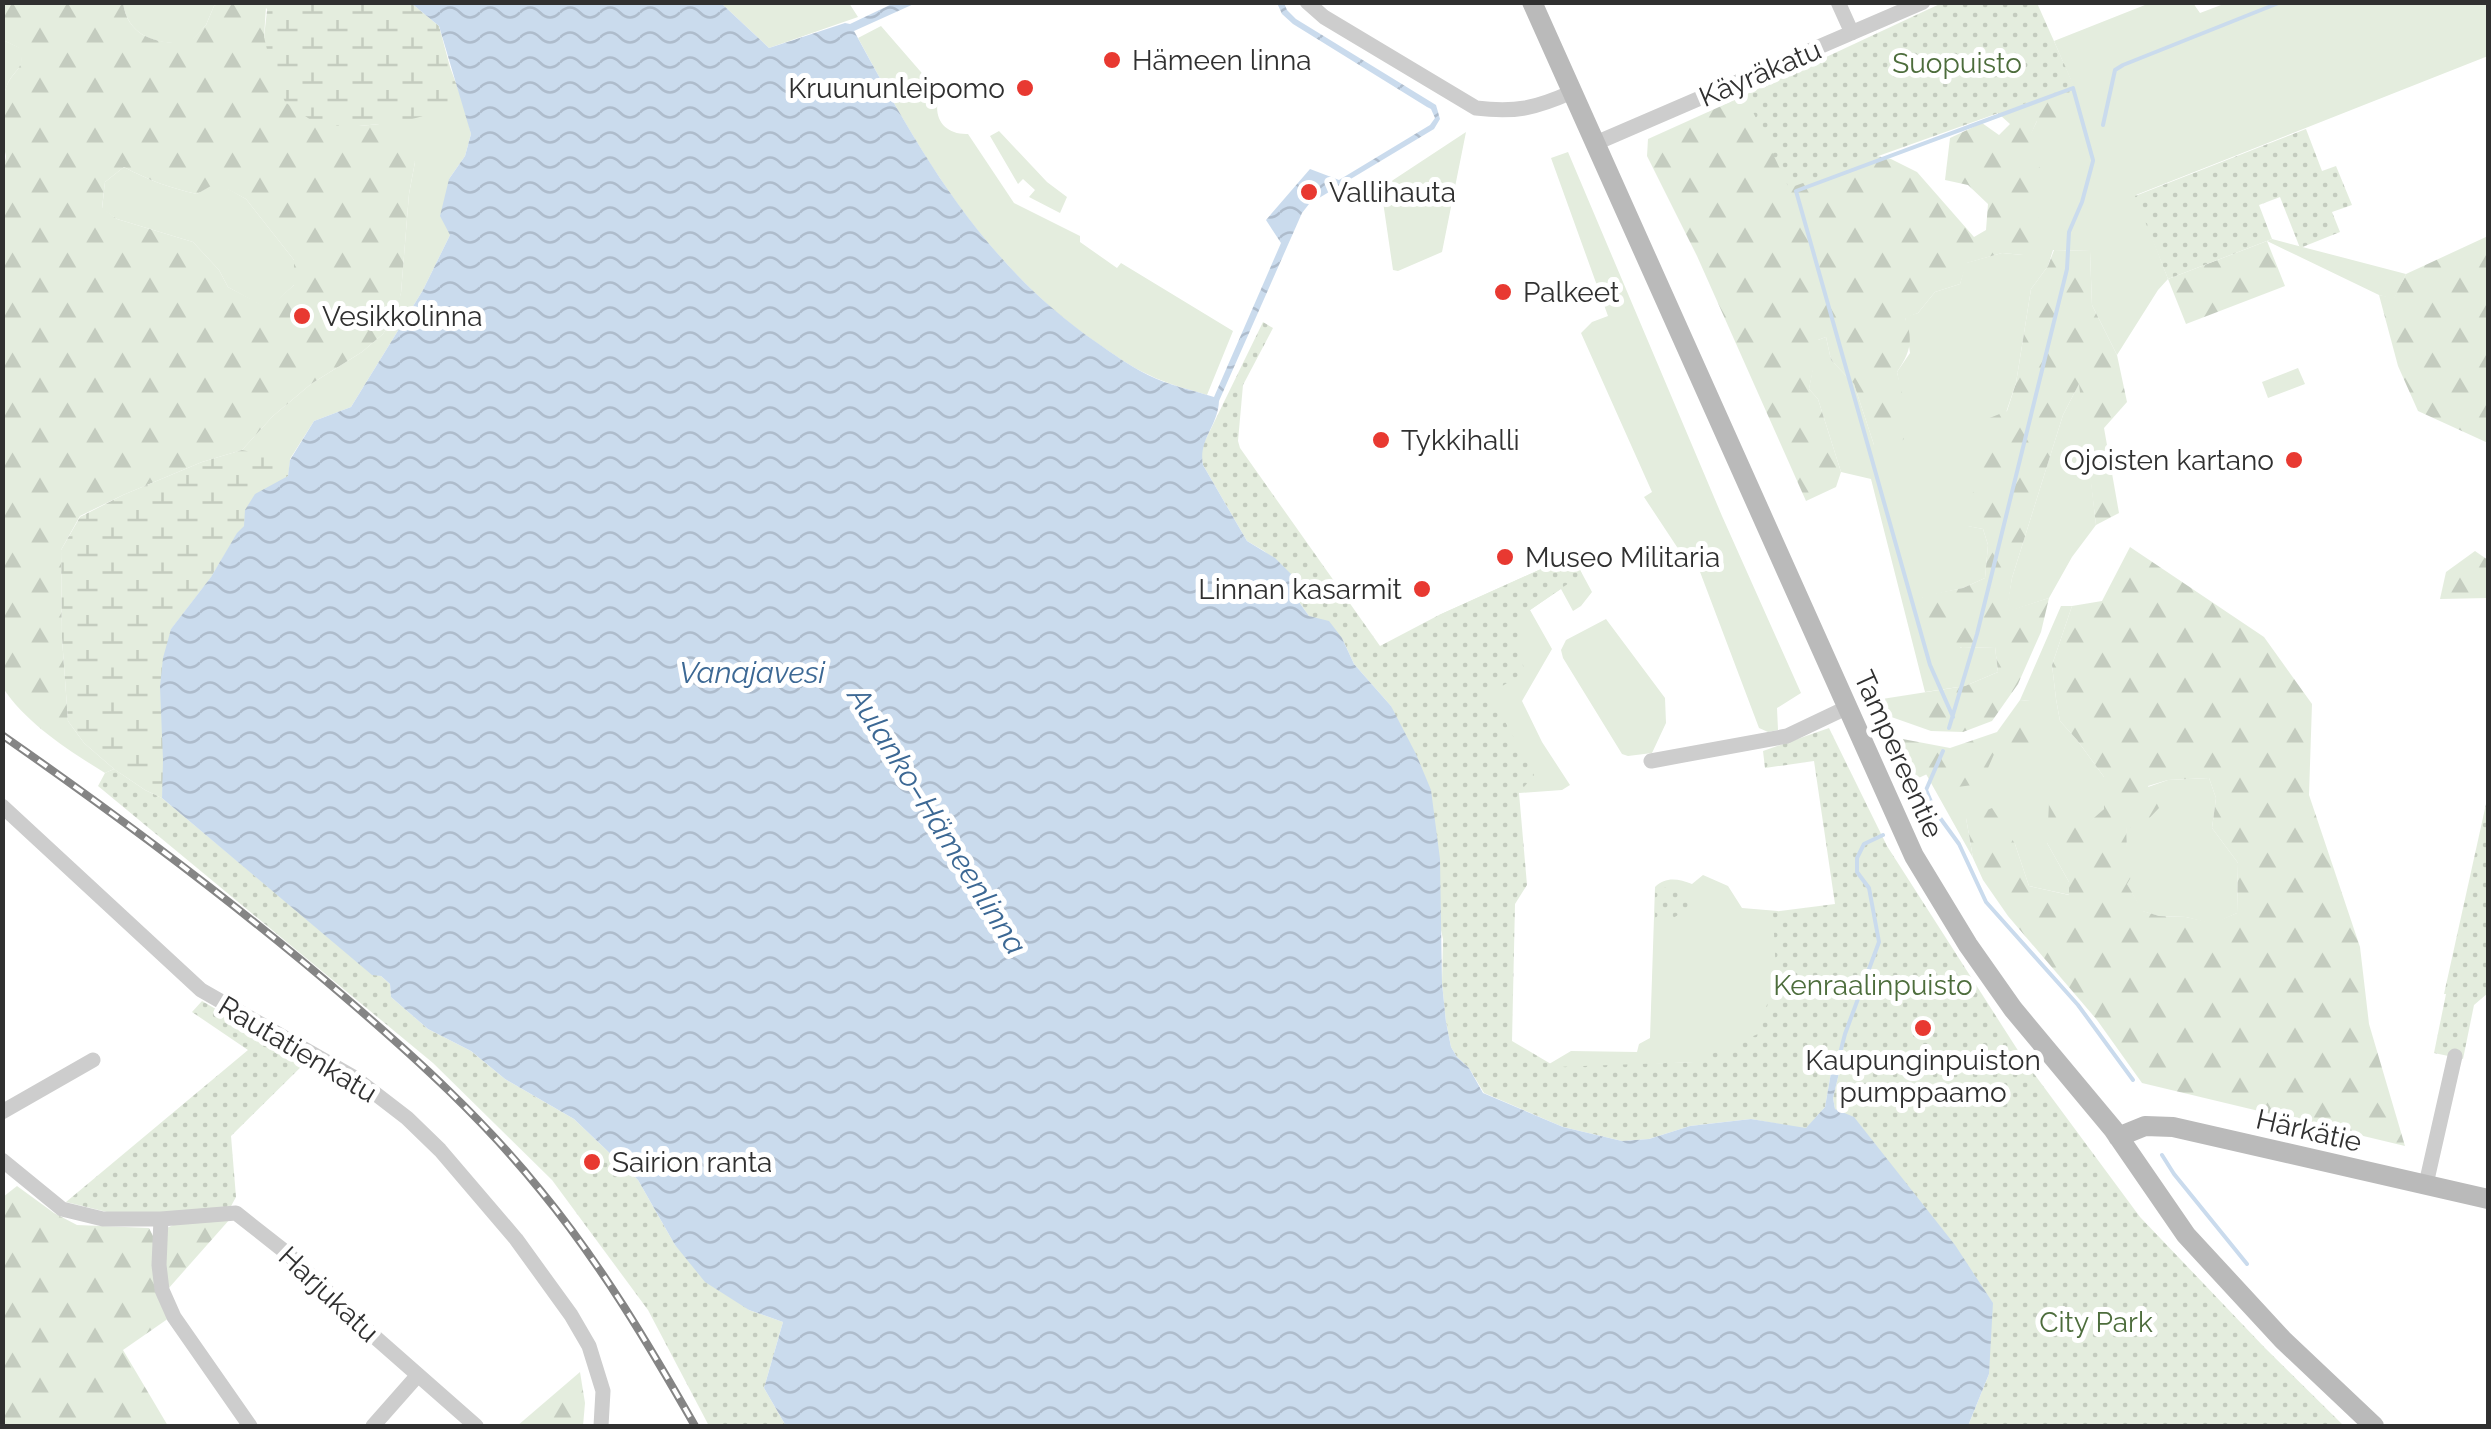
<svg xmlns="http://www.w3.org/2000/svg" width="2491" height="1429" font-family="Raleway,sans-serif">
<style>
.grass{fill:#e4edde}
.forest{fill:url(#forest-firs);fill-rule:evenodd}
.wetland{fill:url(#wetland-marsh)}
.park{fill:url(#park-dots)}
.water{fill:url(#water-waves)}
.lines{fill:none;stroke-linecap:round;stroke-linejoin:round}
.stream{stroke:#cadbed;stroke-width:4}
.minor{stroke:#cdcdcd;stroke-width:15}
.secondary{stroke:#bababa;stroke-width:20}
.rail-casing{stroke:#858585;stroke-width:8}
.rail{stroke:#fff;stroke-width:4;stroke-dasharray:11;stroke-linecap:butt}
.poi-dot{fill:#e83931;stroke:#fff;stroke-width:4}
.labels{text-anchor:middle;stroke-width:10;stroke-linejoin:round;paint-order:stroke}
.poi-label{font-size:28px;fill:#303030;stroke:#fff;text-anchor:start}
.park-label{font-size:28px;fill:#4d6d3c;stroke:#fff}
.street-label{font-size:28px;fill:#303030;stroke:#fff}
.water-label{font-size:30px;font-style:italic;fill:#3c6894;stroke:#fff}
</style>
<defs>
<pattern id="forest-firs" width="22" height="20" patternUnits="userSpaceOnUse" patternTransform="scale(2.5)"><rect width="22" height="20" fill="#e4edde"/><path d="M5 1l3.5 6h-7zM16 11l3.5 6h-7z" fill="#c4ccbf"/></pattern>
<pattern id="wetland-marsh" width="20" height="14" patternUnits="userSpaceOnUse" patternTransform="scale(2.5)"><rect width="20" height="14" fill="#e4edde"/><path d="M1 5h8M5 5V1M11 12h8M15 12V8" fill="none" stroke="#c4ccbf"/></pattern>
<pattern id="park-dots" width="8" height="8" patternUnits="userSpaceOnUse" patternTransform="scale(2.5)"><rect width="8" height="8" fill="#e4edde"/><path d="M2 2h.1M6 6h.1" fill="none" stroke="#c4ccbf" stroke-width="1.8" stroke-linecap="round"/></pattern>
<pattern id="water-waves" width="16" height="10" patternUnits="userSpaceOnUse" patternTransform="scale(2.5)"><rect width="16" height="10" fill="#cadbed"/><path d="M0 5q4-4 8 0t8 0" fill="none" stroke="#aebccc"/></pattern>
</defs>
<rect width="100%" height="100%" fill="#fff"/>
<!-- grass -->
<path class="grass" d="M2229,2L2488,3V56L2136,195L2168,279L2158,290L2117,355L2092,305L2090,251L2053,250L2048,266L2031,289L2016,383L1968,526L1983,529L1988,545L1985,578L1963,588L1922,597L1961,648L1995,647L1998,672L1965,686L1925,692L1871,479L1841,472L1818,399L1809,389L1818,340L1826,337L1831,360L1854,384L1874,445C1892,416 1905,407 1897,372L1910,353L1905,317L1918,313L1935,292L1960,284L1966,263L2002,253L2023,255L2029,155L2028,139L2037,121L2073,85L2054,41L2150,3H2193L2200,13Z
M123,3H219L214,6L206,25L190,43C159,45 128,38 123,3Z
M257,3H411L464,105L471,134L465,156L449,179L450,235L423,290L351,407L314,421L290,459L288,476L237,534L211,577L171,629L162,798L114,769L80,517L242,450L273,416L311,384L362,352L383,334L394,316L401,293L409,194L415,162L266,8Z
M721,3H849L858,17L769,48Z
M881,26L940,94C931,117 944,135 968,134L1014,203L1080,236V242L1117,268L1121,263L1233,331L1207,395C1188,389 1167,384 1149,375C1131,367 1113,354 1097,343C983,264 922,156 858,38Z
M3,40L20,48C26,69 16,67 8,83C6,88 4,93 3,98Z
M999,131L1047,182L1067,197L1060,213L1029,197L1035,190L1023,179L1018,184L990,136Z
M1466,132L1442,252L1398,271L1393,270L1381,188Z
M1568,152L1722,516L1801,693L1777,708L1778,730L1768,732L1759,728L1691,548L1679,550L1644,497L1652,492L1581,333L1592,322L1608,316L1551,158Z
M124,167C148,180 170,188 197,194L216,182L246,199L294,260V285L268,309L228,287L219,270L193,242L117,219L102,209L105,182Z
M2272,239L2406,274L2394,299L2379,295L2267,241Z
M2298,368L2305,384L2268,398L2262,382Z
M2080,382L2096,525L2072,557L2049,598L2006,612L2012,578L2063,415Z
M1572,555L1592,592L1581,606L1573,611L1561,589L1530,610L1552,649L1522,701L1542,742L1570,785L1562,790L1519,793L1439,615Z
M2061,606H2072L2052,665L2056,699L2060,721L2077,740L2104,777V809L2087,825L2047,843L2069,882L2070,895L2029,886L2015,844L1966,818L1973,858L1926,774L1938,768L1994,752L2030,701L2020,700Z
M1606,619L1665,698L1666,723L1652,753L1628,756L1622,754L1563,658L1561,650L1566,640Z
M2209,778L2216,798L2212,828L2238,863L2237,913L2213,924L2186,917L2159,916L2142,911L2127,884L2126,825L2148,787L2168,780Z
M1703,875L1728,886L1742,908L1778,911L1786,980L1756,1070L1693,1062L1539,1070L1571,1051L1637,1052L1639,1044L1650,1038L1655,887C1666,876 1679,879 1692,884Z"/>
<!-- forest -->
<path class="forest" d="M3,2L123,3C128,38 159,45 190,42L206,25L214,6L219,3H257L266,7L264,37L359,126L401,122L415,162L409,194L401,293L397,312L383,334L362,352L311,384L273,416L242,450L202,462L123,495L80,516L61,550L62,638L68,721L84,743L114,769L105,773C68,750 27,724 3,688L2,167C9,156 5,155 3,144C0,130 1,98 7,85C15,68 26,69 19,48L3,40ZM124,167C148,180 170,188 197,194L216,183L246,199L294,260V285L268,308L228,287L219,270L193,242L117,219L102,208L105,182Z
M1854,46L1872,155L1891,159L1917,172L1974,237L1986,230L1988,204L1968,185L1945,180L1950,138L1982,123L1999,135L2010,124L1990,106L2070,80L2068,120L2037,121C2025,145 2027,151 2043,172L2036,242L2023,255L2002,253L1967,263L1960,284L1935,292L1918,313L1905,318C1914,340 1910,353 1897,372L1902,393L1899,405L1904,439L1889,449L1874,445L1854,384L1831,360L1826,337L1818,340L1822,361L1813,370L1809,389L1818,399L1841,472L1836,487L1806,501L1697,256L1647,156L1648,139Z
M2488,236V443L2418,411L2398,366L2379,295L2394,298L2406,274Z
M2267,241L2285,286L2186,324L2168,279Z
M2054,250L2090,251L2092,305L2117,355L2127,402L2104,428L2119,513L2096,525L2079,384L2063,415L2012,578L2007,611L2049,598L2041,632L2018,684L1992,721L1963,732L1931,731L1880,713L1882,699L1965,686L1998,672L1995,647L1962,648L1924,629L1922,596L1963,588L1985,578L1988,545L1983,529L1967,526L1968,498L1981,484L1967,468L1982,421L2007,411L2016,383L2031,289L2048,266Z
M2130,547L2264,637L2312,704L2309,795L2360,947L2369,1024L2405,1146L2142,1083L2097,1020L2008,916L1983,880L1973,858L1966,818L1992,808L2015,844L2029,886L2069,895V882L2047,843L2049,803L2075,795L2087,824L2104,809V777L2077,740L2060,721L2056,699L2052,665L2072,606L2102,601ZM2209,778L2216,798L2212,828L2238,863L2237,913L2213,923L2186,917L2159,916L2143,911L2127,884L2140,862L2127,848L2126,826L2138,830L2159,808L2148,786L2168,780Z
M2475,551L2488,560V598L2440,599L2446,572Z
M2020,700L2030,701L2034,748L1995,752L1981,784L1957,787L1938,769L1910,782L1892,737L1950,748L1997,732Z
M17,1186L54,1213L77,1225L149,1228L154,1238L169,1318L123,1350L168,1426H3V1197Z
M230,1219L168,1289L164,1269L165,1229L175,1224Z
M580,1372L585,1403L583,1426H517Z"/>
<!-- wetland -->
<path class="wetland" d="M268,2L411,3L439,26L450,67L464,105L401,122L359,126L318,125L285,102L272,70L264,37Z
M242,450L290,460L288,476L245,510L244,526L237,534L211,577L171,629L162,798L145,790L114,769L84,743L68,721L62,638L61,550L80,517L123,495L202,462Z"/>
<!-- park -->
<path class="park" d="M1944,2L2037,3L2074,86L1789,188L1745,95Z
M2306,129L2322,171L2336,166L2352,205L2332,212L2340,232L2300,248L2280,197L2259,205L2272,239L2168,279L2135,196Z
M1263,322L1273,328L1243,385L1238,441L1240,448L1380,646L1439,615L1572,555L1582,574L1517,619L1524,672L1490,694L1534,775L1519,793L1527,885L1515,904L1512,1041L1556,1067L1693,1062L1758,1034L1776,975L1773,912L1835,904L1814,761L1765,768L1763,751L1829,728L1887,846L2026,1063L2140,1217L2265,1348L2344,1426H1968L1989,1374L1835,1109L1833,1098L1840,1069L1832,1067L1825,1107L1806,1129L1751,1119L1690,1126L1649,1139L1622,1141L1563,1127L1484,1093L1469,1068L1457,1057L1451,1047L1446,1022L1442,983L1443,939L1391,706L1354,664L1342,638L1309,616L1299,602L1298,581L1264,551L1247,541L1203,465L1201,452L1203,445Z
M114,769L145,790L162,798L372,974L381,976L390,984L391,997L428,1029L471,1051L505,1079L574,1119L638,1180L675,1245L749,1310L783,1322L764,1388L786,1426H709L648,1310L552,1180L433,1063L98,786L105,773Z
M2488,795V993L2474,1005L2463,1059L2434,1053L2446,994H2444Z
M1655,887H1683L1691,893L1690,908L1673,918H1655Z
M202,1001L264,1037L309,1059L231,1136L236,1197L230,1208L159,1213L107,1212L66,1202L248,1050L192,1012Z"/>
<!-- water -->
<path class="water" d="M411,3H721L769,48L845,23L850,24L894,3H916L854,31C920,152 981,262 1096,342C1113,354 1130,366 1148,375C1168,385 1192,390 1214,397L1281,243L1266,220L1310,169L1339,180L1430,125L1435,118L1431,109L1427,107L1293,24L1282,14L1277,3H1284L1287,10L1296,19L1436,105L1440,119L1434,129L1309,204L1302,213L1219,401C1218,426 1198,440 1203,465L1247,541L1275,558L1298,581L1299,602L1309,616L1329,621L1342,638L1354,664L1391,706L1416,754L1431,790L1440,859L1442,983L1446,1022L1451,1047L1457,1057L1469,1068L1483,1093L1563,1127L1622,1141L1649,1139L1690,1126L1751,1119L1806,1128L1825,1107L1832,1067L1837,1065L1840,1069L1833,1098L1835,1109L1854,1117L1955,1245L1993,1303L1989,1374L1968,1426H786L764,1388L783,1322L749,1310L705,1282L675,1245L638,1180L574,1119L505,1079L471,1051L428,1029L391,997L390,984L381,976L372,975L162,798L163,760L160,687L163,658L171,629L211,577L237,533L244,526L245,510L255,494L288,476L290,460L314,421L351,407L423,290L450,235L440,216L449,179L465,156L471,134L439,26Z"/>
<g class="lines">
<!-- stream -->
<path class="stream" d="M2103,125L2115,70L2123,65L2281,2
M1953,717L1930,665L1796,191L2073,88L2093,160
M1949,728L1977,634L2067,269L2069,232L2082,202L2093,161
M1935,811L1959,844L1986,902L2078,1005L2133,1080
M1928,814L1935,811L1926,790L1943,751
M1837,1065L1845,1034L1879,942L1869,888L1857,872V858L1864,844L1883,835
M2162,1155L2174,1174L2247,1264"/>
<!-- minor -->
<path class="minor" d="M1307,2L1324,17L1476,108C1516,113 1536,108 1572,92
M1838,2L1852,33
M1596,143L1923,2
M1651,761L1787,736L1848,707
M2,806L201,990L355,1078L407,1118L440,1150L516,1239L571,1315L589,1346L603,1391L601,1426
M2,1112L93,1060
M2,1160L62,1209L103,1219H161L159,1265L162,1290L174,1317L250,1426
M2426,1184L2455,1056
M161,1219L236,1213L288,1254L376,1338L476,1426
M373,1426L418,1375"/>
<!-- secondary -->
<path class="secondary" d="M1532,2L1914,856L1968,945L2013,1009L2113,1129L2186,1235L2283,1340L2374,1426
M2118,1137L2145,1126L2173,1127L2488,1199"/>
<!-- rail casing -->
<g class="rail-casing">
<path id="rail" d="M2,735C121,818 237,904 347,999C416,1058 484,1120 541,1191C601,1264 649,1345 695,1426"/>
</g>
<!-- rail -->
<use href="#rail" class="rail"/>
</g>
<!-- markers -->
<g class="poi-dot">
<circle cx="1112" cy="60" r="10"/>
<circle cx="1025" cy="88" r="10"/>
<circle cx="1309" cy="192" r="10"/>
<circle cx="1503" cy="292" r="10"/>
<circle cx="302" cy="316" r="10"/>
<circle cx="1381" cy="440" r="10"/>
<circle cx="2294" cy="460" r="10"/>
<circle cx="1505" cy="557" r="10"/>
<circle cx="1422" cy="589" r="10"/>
<circle cx="1923" cy="1028" r="10"/>
<circle cx="592" cy="1162" r="10"/>
</g>
<g class="labels">
<!-- poi labels -->
<g class="poi-label">
<text x="1132" y="70">Hämeen linna</text>
<text x="1005" y="98" text-anchor="end">Kruununleipomo</text>
<text x="1329" y="202">Vallihauta</text>
<text x="1523" y="302">Palkeet</text>
<text x="322" y="326">Vesikkolinna</text>
<text x="1401" y="450">Tykkihalli</text>
<text x="2274" y="470" text-anchor="end">Ojoisten kartano</text>
<text x="1525" y="567">Museo Militaria</text>
<text x="1402" y="599" text-anchor="end">Linnan kasarmit</text>
<text x="1923" y="1070" text-anchor="middle">Kaupunginpuiston<tspan x="1923" dy="32">pumppaamo</tspan></text>
<text x="612" y="1172">Sairion ranta</text>
</g>
<!-- park labels -->
<g class="park-label">
<text x="1957" y="73">Suopuisto</text>
<text x="1873" y="995">Kenraalinpuisto</text>
<text x="2096" y="1332">City Park</text>
</g>
<!-- street labels -->
<g class="street-label">
<text transform="translate(1760 73) rotate(-23)" y="10">Käyräkatu</text>
<text transform="translate(1899 754) rotate(66)" y="10">Tampereentie</text>
<text transform="translate(298 1049) rotate(31)" y="10">Rautatienkatu</text>
<text transform="translate(2309 1130) rotate(13)" y="10">Härkätie</text>
<text transform="translate(329 1294) rotate(43)" y="10">Harjukatu</text>
</g>
<!-- water labels -->
<g class="water-label">
<text x="752" y="683">Vanajavesi</text>
<text transform="translate(937 821) rotate(58)" y="10">Aulanko–Hämeenlinna</text>
</g>
</g>
<!-- border -->
<rect width="2491" height="1429" fill="none" stroke="#303030" stroke-width="10"/>
</svg>
